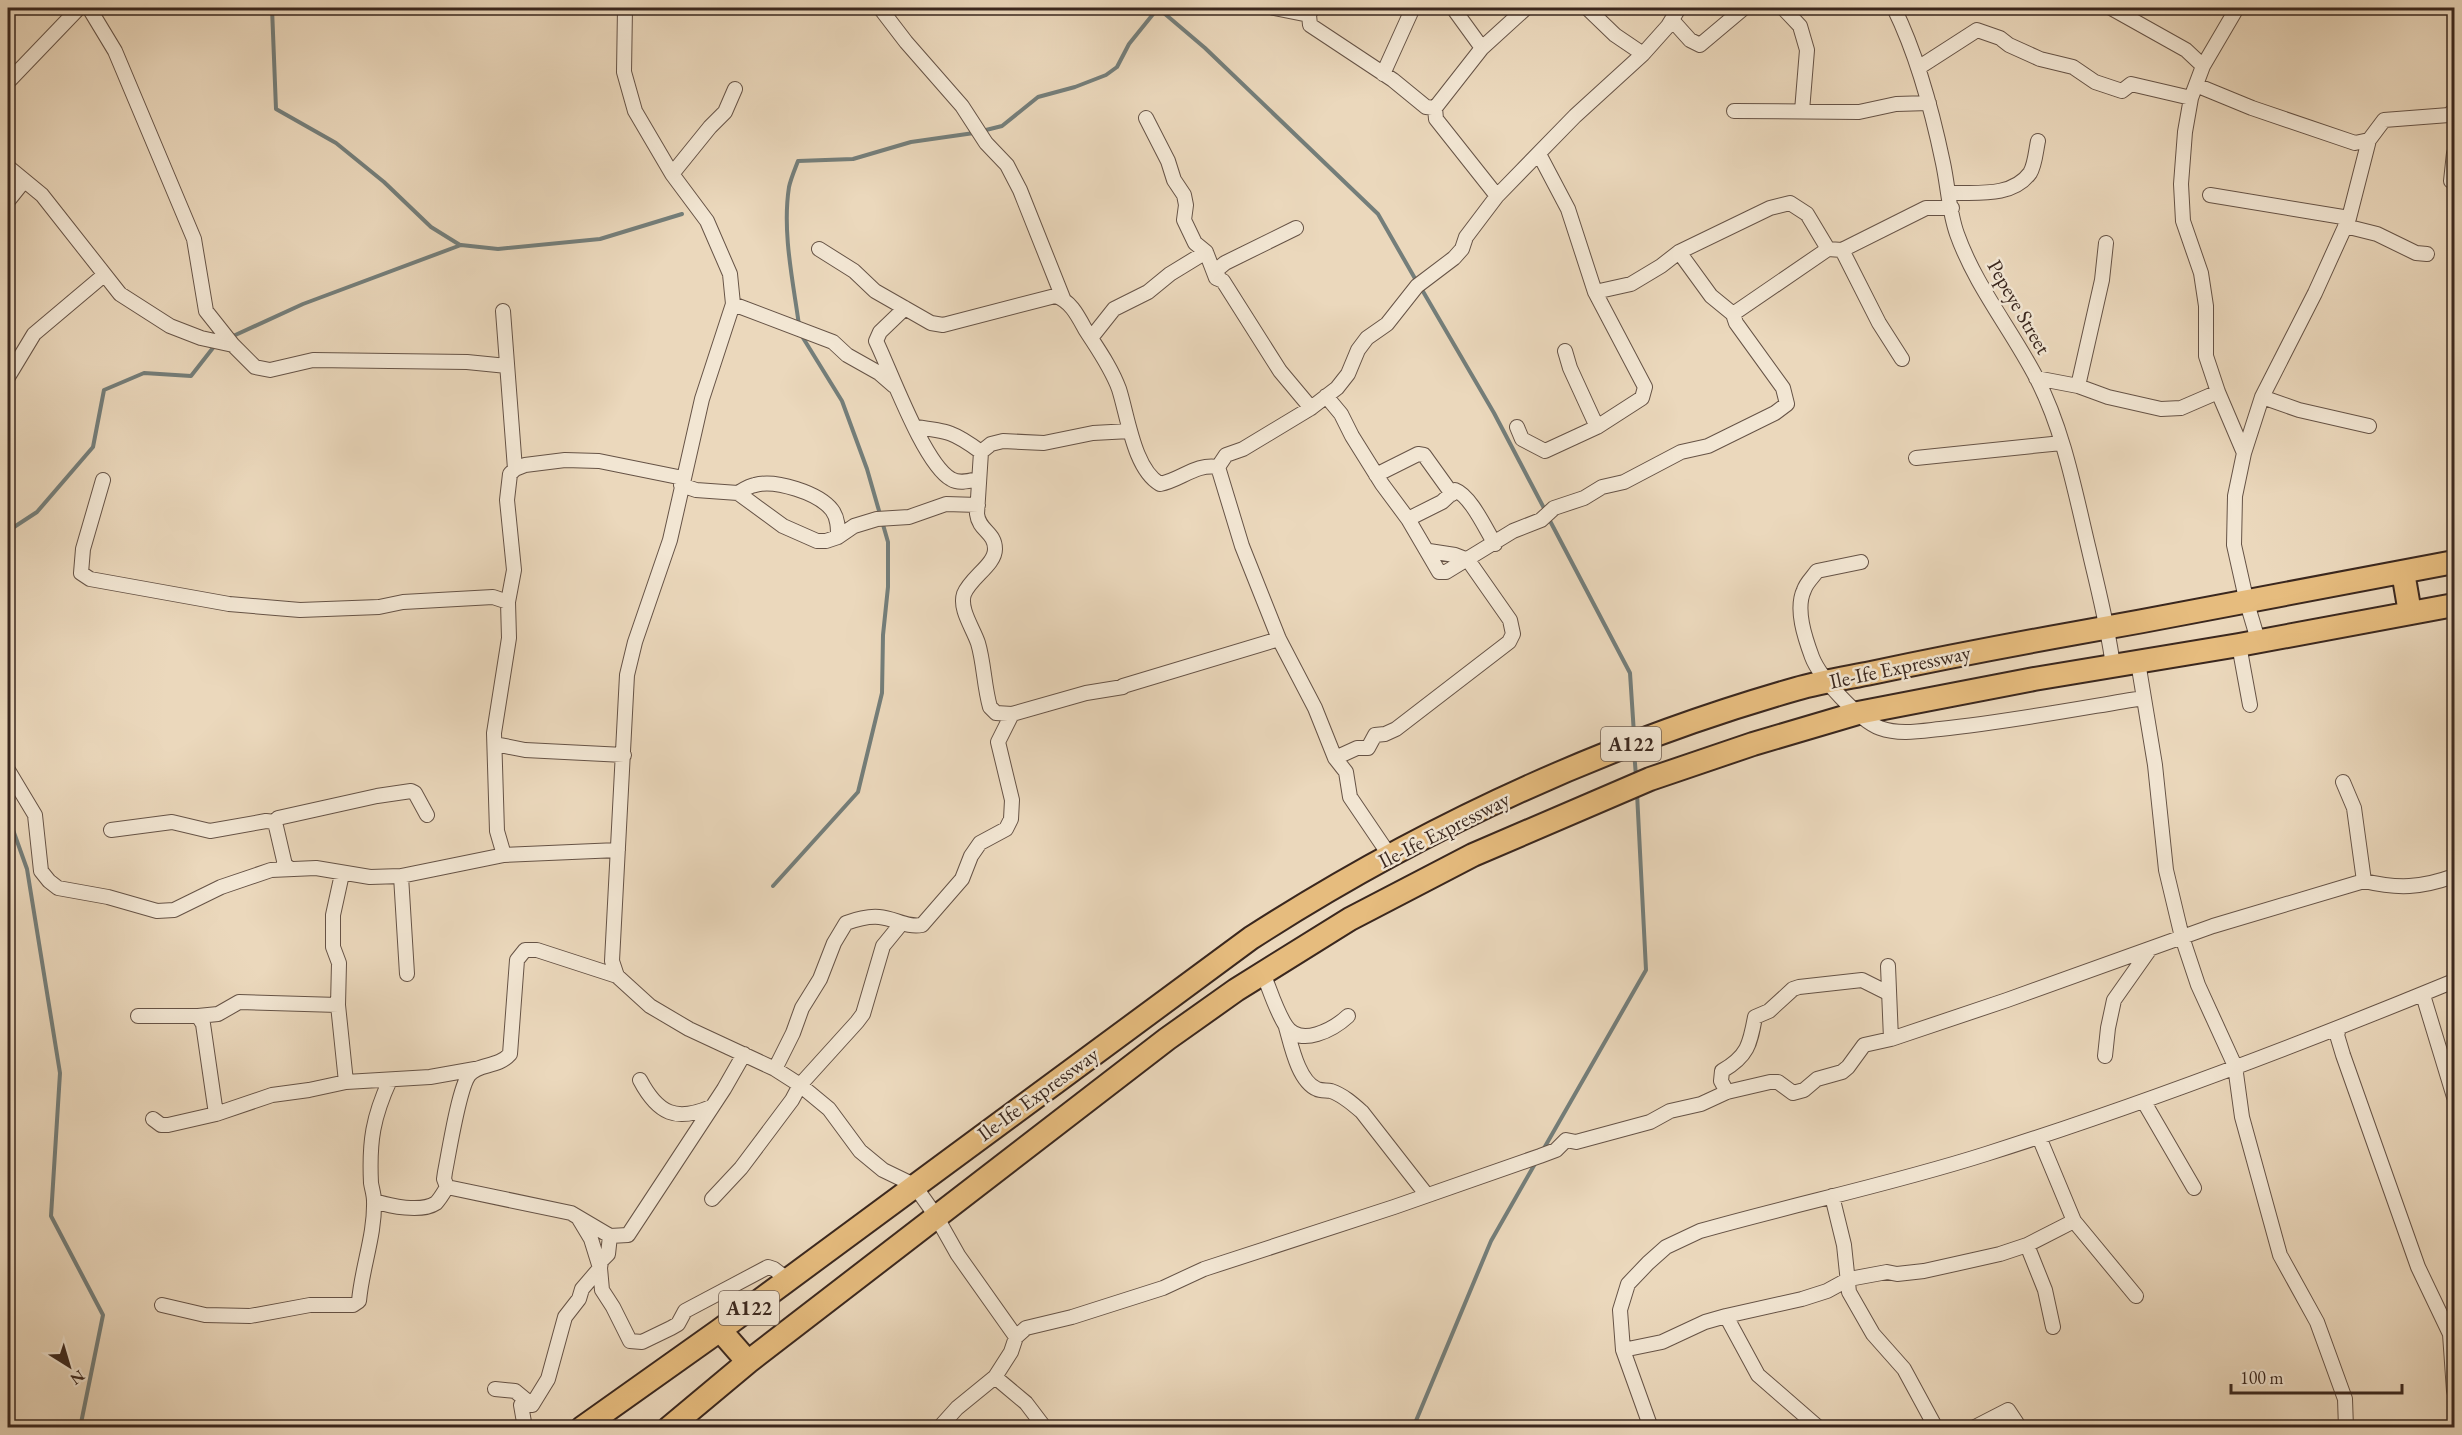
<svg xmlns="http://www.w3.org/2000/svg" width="2462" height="1435" font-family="'EB Garamond',serif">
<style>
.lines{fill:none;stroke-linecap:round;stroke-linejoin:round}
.stream{stroke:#747e7a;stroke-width:4}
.minor-casing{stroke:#665346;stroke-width:16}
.trunk-casing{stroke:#3a271e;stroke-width:26}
.minor{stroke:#f2e6d3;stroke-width:14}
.trunk{stroke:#e6bc7e;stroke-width:22}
.labels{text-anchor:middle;stroke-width:5;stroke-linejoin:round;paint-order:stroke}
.shield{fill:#f2e6d3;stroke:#716054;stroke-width:1.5}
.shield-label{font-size:20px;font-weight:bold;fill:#3a271e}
.street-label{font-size:21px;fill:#3a271e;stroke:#f2e6d3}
</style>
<rect width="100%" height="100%" fill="#ebd8bc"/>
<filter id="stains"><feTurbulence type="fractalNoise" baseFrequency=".00333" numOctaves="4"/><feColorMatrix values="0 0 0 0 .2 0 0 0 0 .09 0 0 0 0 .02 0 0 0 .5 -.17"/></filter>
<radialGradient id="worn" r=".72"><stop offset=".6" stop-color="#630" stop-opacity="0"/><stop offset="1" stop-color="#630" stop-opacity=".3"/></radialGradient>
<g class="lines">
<!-- stream -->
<path class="stream" d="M272,8L276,109L336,143L384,182L431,227L460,245
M982,131L1002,126L1038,97L1075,87L1106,75L1117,67L1129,44L1158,8L1205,48L1378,214L1417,282
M1421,288L1494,413L1546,512
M799,325C793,281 782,232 789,187C791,178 795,169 798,161L853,159L911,142L974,133
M231,337L303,304L461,245L498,249L600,239L682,214
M1549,519L1630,673L1634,734
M8,531L37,512L93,447L104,390L144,373L191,376L216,344
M1634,751L1636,776
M8,816L27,869L60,1073L51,1216L103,1315L80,1428
M773,886L858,792L882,693L883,635L888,587V542L867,469L842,401L800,333
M1543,1150L1646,970L1637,793
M1413,1428L1491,1241L1536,1162"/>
<!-- minor casing -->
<g class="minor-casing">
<path id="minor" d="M89,8L115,51L194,239L206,311L233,345L255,367L270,370L313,360L467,362L507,366
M625,8L624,72L635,111L672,174L707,221L730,274L733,304L702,399L670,540L635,642L627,675L612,961L617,976L650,1006L689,1029L775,1069L800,1085L829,1109L860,1151L883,1170L914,1185L936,1216L958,1255L1016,1337
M880,8L906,42L962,106L986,143L1007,165L1020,190L1063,298
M1274,8L1309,15
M1312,8L1309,15L1310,25L1393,80L1426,107L1435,108
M1453,8L1482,48
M1587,8L1615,35L1643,54
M1783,8L1800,26L1807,50L1802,111
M1894,8C1918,57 1932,110 1943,163C1948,186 1949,212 1957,234C1975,285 2011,329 2036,377C2064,431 2075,492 2089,550C2098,589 2108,626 2113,666
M2111,8L2186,50L2203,66
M2237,8L2203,66L2191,98L2185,132L2181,184L2183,221L2201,273L2206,306V356L2218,392L2244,453L2235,496L2234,545L2247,603L2258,640
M1672,20L1690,40L1700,45L1744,8
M1918,68L1977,30L2000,38L2009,45L2040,59L2073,67L2095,82L2122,91L2131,84L2191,98
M1383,74L1411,12
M8,82L79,8
M2196,85L2252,108L2355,143L2369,140L2384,120L2449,115L2454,110
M1734,111L1859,112L1896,104L1929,103
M1146,118L1168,161L1174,180L1184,195L1186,205L1184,220L1195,243L1206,252L1216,278L1223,281L1280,371L1311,408
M8,167L42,195L120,294L170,326L201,338L233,345
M672,174L710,127L725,112L735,89
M2451,181L2454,153
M1949,193C1975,192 2012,198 2030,173C2035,165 2036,150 2038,141
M2210,195L2349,218
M1497,196L1436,119L1435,108L1482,48L1526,8
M8,201L24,181
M2345,226L2377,234L2416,253L2427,254
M819,249L854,271L875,291L931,323L943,325L1055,296C1070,300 1078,316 1085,329C1097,348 1111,367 1119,389C1128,417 1134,469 1160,484C1181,480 1196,463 1218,467
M1842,250L1879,323L1902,359
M1679,252L1711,296L1733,314
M1216,278L1219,268L1225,263L1296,228
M1595,292L1631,284L1661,266L1679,252L1770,208L1790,203L1807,214L1828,249
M733,304L833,342L847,355L879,373L894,386
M905,308L880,332L876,341C891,372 924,464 951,479C959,484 969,481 978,479
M503,311L515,469
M1091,338L1114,309L1148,292L1170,274L1206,252
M1565,351L1570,368L1597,427
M8,377L34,334L104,275
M2036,378L2078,386L2108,397L2161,409L2181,408L2218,392
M2078,386L2102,280L2106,243
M1326,396L1341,414L1352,436L1382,484L1408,519L1439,572H1446L1513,531L1541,520L1554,508L1584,498L1602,487L1624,482L1681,452L1708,446L1775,413L1787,404L1783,388L1736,323L1733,314L1828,249L1842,250L1926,208H1952
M2262,397L2299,410L2369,426
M915,427C948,431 954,432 981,452
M1517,427L1522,439L1545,451L1597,427L1642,398L1645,387L1595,292L1568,209L1539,154
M1130,431L1093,433L1044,443L1003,441L991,444L981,452L977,514C979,531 995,532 995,549C995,565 971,577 964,594C959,609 973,628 978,643C984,663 984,686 990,707L996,713L1012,714L1086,693L1123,687V686L1279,639
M2244,453L2262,397L2315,293L2349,218L2369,140
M1916,458L2062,443
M1376,475L1418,454L1424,455L1452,494
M103,480L83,549L81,573L90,579L229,604L300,610L379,607L403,602L493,597L508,602
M681,485L696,490L738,493L783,526L817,541H826L838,537L854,526L877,519L909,517L946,504L978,505
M738,493C743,490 749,486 755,485C775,479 819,493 832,510C838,518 838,528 838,537
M1408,519L1442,502L1455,490C1471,496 1486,530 1495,544
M1861,562L1817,571C1813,577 1806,583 1804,590C1795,609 1805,638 1812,657C1820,678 1859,720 1880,728C1899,735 1921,731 1940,729C2008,722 2076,709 2143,698
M2239,645L2250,705
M2138,662L2155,765L2166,870L2182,937L2198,985L2235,1066L2242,1117L2280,1255L2317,1322L2345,1399L2346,1428
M495,744L525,750L624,755
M1335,758L1357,748H1368L1375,735L1385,734L1396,729L1509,642L1513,634L1510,620L1468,560L1455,555L1429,551
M8,770L35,815L41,871L49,881L58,888L108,897L157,911L174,910L221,887L271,870L316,868L370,877L401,876L504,855L618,850
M2343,782L2354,808L2364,881
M275,822L285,865L291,869
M111,830L172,822L210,831L266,821L275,822L278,818L377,796L411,791L415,793L427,815
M504,855L497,831L494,733L509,638L508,602L514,570L507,500L510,474L515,469L525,465L565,460L599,461L683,478
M1390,856L1350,797L1346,772L1335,758L1315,708L1279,639L1242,546L1218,467L1226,455L1243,449L1311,408L1337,388L1348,374L1358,350L1367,338L1387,324L1417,286L1454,258L1462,249L1466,237L1497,196L1575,116L1643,54L1668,26L1679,8
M342,874L333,915V947L339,963L338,1005L346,1082
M401,876L407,974
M1888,966L1891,1039
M1263,973C1270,990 1276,1011 1286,1026C1300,1048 1334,1029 1348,1016
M2423,995L2454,1097
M138,1016H198L203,1024L216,1114
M198,1016L218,1014L239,1002L338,1005
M1286,1027C1291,1044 1298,1081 1317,1089C1321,1091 1327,1090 1331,1091C1343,1095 1353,1104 1362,1112L1426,1194
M2339,1028L2337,1035L2343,1055L2418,1267L2450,1334L2454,1337
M2105,1056L2108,1028L2114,1000L2150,949
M775,1069L793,1033L802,1008L820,979L834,943L846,923C857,919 867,916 879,917C895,918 906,928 922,925L962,879L971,856L980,843L1006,829L1011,819L1012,800L998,742L1012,714
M640,1080C658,1114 676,1122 711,1107
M1727,1092L1721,1081L1722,1071C1748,1056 1750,1044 1755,1017L1769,1011L1793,989L1799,987L1862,980L1888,993
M2144,1102L2194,1188
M153,1119L161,1125H168L216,1114L272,1095L309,1090L346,1082L430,1077L475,1069
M2039,1137L2074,1221L2136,1296
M447,1187L571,1213L610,1236L628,1235L724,1089L744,1054
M447,1187L444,1179L445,1172C449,1152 459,1088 469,1075C478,1063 498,1068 510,1054L517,960L525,950H537L617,976
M1832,1196L1844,1245L1849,1292L1873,1334L1904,1369L1936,1428
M712,1199L741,1168L792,1100L800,1085L857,1022L863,1014L883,946L901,924
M374,1201C390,1206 421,1213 436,1203C440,1199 444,1192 447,1187
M579,1219L591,1239L600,1268L602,1290L613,1307L630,1341L642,1342L671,1328L678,1324L685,1311L768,1267L774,1269L787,1279
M2027,1245L2045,1290L2053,1327
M162,1305L205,1315L250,1316L310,1305H353L359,1301C362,1267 375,1235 374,1201C374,1195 372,1189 371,1183C369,1141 373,1117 390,1080
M1726,1316L1802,1299L1827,1291L1849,1279L1887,1272L1897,1274L1924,1271L2000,1254L2027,1245L2074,1221
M2450,1334L2454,1391
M1623,1350L1662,1342L1705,1322L1726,1316L1758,1375L1819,1428
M995,1377L1026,1403L1045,1428
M495,1389L515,1391L532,1405
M532,1405L548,1379L565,1317L579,1299L582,1289L600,1268L601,1261L608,1254L610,1236
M525,1428L521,1405H532
M939,1428L957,1408L995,1377L1011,1352L1016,1337L1026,1328L1072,1317L1163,1288L1204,1269L1394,1207L1540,1156L1556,1150L1566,1140L1576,1142L1650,1122L1670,1111L1701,1104L1727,1092L1770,1082H1778L1793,1093L1804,1090L1817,1079L1842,1072L1848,1067L1864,1045L1891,1039L2007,1000L2213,926L2364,881C2398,889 2421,888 2454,876
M1651,1428L1623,1350L1620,1310L1628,1284L1648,1263L1666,1247L1700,1231C1795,1204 1892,1184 1986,1154C2144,1104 2301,1044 2454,981
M1973,1428L2008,1410L2020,1428"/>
</g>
<!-- trunk casing -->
<g class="trunk-casing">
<path id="trunk" d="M2403,572L2410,613
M720,1330L748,1362
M582,1428L720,1330L1251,938C1419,830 1603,744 1796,689C1820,682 1846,678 1871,673C1937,659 2004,646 2071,634C2199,611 2327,587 2454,562
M669,1428L748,1362L1167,1039L1236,990L1350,919L1473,855L1650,779L1753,744L1858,713L2034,679L2239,645L2454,605"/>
</g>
<!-- minor -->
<use href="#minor" class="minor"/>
<!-- trunk -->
<use href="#trunk" class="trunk"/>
</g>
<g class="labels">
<!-- shield labels -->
<g class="shield">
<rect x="1601" y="727" width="60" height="34" rx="4.5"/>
<rect x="719" y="1291" width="60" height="34" rx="4.5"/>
</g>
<g class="shield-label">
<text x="1631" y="751">A122</text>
<text x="749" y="1315">A122</text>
</g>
<!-- street labels -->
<g class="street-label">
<text transform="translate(2019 307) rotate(60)" y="7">Pepeye Street</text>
<text transform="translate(1900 667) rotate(-12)" y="7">Ile-Ife Expressway</text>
<text transform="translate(1444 830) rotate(-27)" y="7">Ile-Ife Expressway</text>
<text transform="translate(1038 1094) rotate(-36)" y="7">Ile-Ife Expressway</text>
</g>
</g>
<!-- margin -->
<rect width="2462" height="1435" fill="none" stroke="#ebd8bc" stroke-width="30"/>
<rect x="9" y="9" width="2444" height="1417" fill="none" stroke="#3a271e" stroke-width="3"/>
<rect x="15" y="15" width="2432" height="1405" fill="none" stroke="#3a271e" stroke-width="1.5"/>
<!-- north arrow -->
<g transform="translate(69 1366) rotate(143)" stroke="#f2e6d3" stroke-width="4.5" paint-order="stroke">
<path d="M0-4.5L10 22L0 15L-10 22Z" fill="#3a271e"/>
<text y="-9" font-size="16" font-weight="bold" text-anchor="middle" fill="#3a271e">N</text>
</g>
<!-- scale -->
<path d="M2231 1384v9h171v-9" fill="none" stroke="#3a271e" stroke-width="3"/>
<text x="2240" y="1384" font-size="18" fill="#3a271e" stroke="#f2e6d3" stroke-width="4.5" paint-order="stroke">100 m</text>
<rect width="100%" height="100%" filter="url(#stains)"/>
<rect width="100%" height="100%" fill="url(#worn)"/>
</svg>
